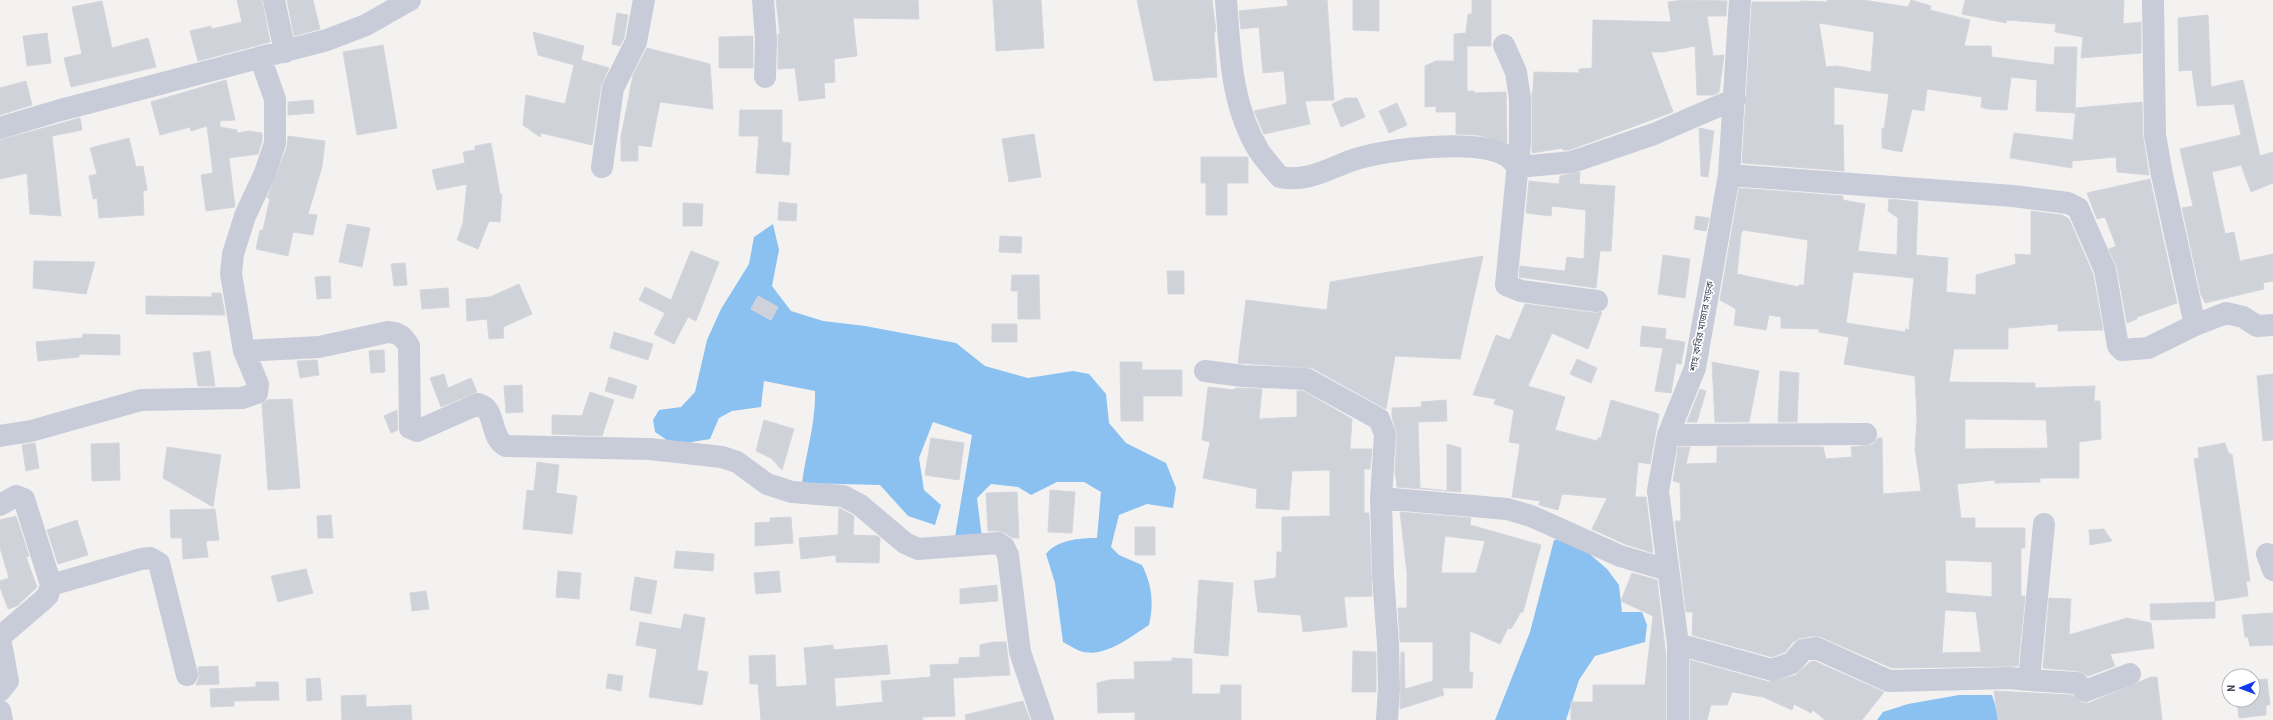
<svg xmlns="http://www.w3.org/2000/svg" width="2273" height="720" font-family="'Roboto Condensed','Noto Sans Bengali',sans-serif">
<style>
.water{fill:#8bc1f0}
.building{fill:#d0d2d9;stroke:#d5d5dd;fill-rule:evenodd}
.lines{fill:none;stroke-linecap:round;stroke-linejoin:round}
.minor{stroke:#c8ccd9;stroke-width:22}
.labels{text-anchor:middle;stroke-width:3.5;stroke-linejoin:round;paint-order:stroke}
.street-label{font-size:10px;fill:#484e60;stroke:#fff}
</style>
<rect width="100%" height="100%" fill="#f4f2f1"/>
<!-- water -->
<path class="water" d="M773,224L779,250L772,286L791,311L823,321L865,326L956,343L985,366L1028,378L1073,371L1089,374L1106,394L1109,423L1126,443L1166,463L1176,488L1173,508L1147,504L1119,515L1111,547L1119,555L1142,565C1152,585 1154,603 1149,625C1130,637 1104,659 1080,651C1075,649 1069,645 1063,642L1055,583L1046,554C1057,540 1079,538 1097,538L1101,492L1084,482H1057L1031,495L1018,487L991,484L977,498L982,538L955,537L972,435L933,422L919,458L924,490L941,505L935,525L908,516L880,485L802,483C806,452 816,422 815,391L764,381L761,407L732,411L719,418L710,439L674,445L655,432L653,420L659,410L681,407L695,392L707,340L721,309L749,264L754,237Z
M1571,538L1607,569L1619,585L1622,612H1642L1647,625L1645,642L1595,656L1579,680L1566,720H1495L1530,632L1554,540Z
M1959,695H1992L2000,720H1877L1883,712L1908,704Z"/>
<!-- building -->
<path class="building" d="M237,0H262L270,42L198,61L190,31L211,26V29L242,22Z
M287,0H313L320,29L294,36Z
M776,0H918L919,19L853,18L857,56L834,59L835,82L824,83L825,98L799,101L795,68L778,69V34H780Z
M993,0H1041L1044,48L996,51Z
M1137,0H1212L1216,31L1214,32L1217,77L1154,81Z
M1287,0H1327L1334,100L1305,101L1310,124L1264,134L1254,111L1287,104L1284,71L1263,73L1259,27L1241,29L1239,11L1288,6Z
M1353,0H1379V31L1353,30Z
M1472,0H1491V46H1467V91H1474V93L1506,92L1507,143L1478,135L1456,134V112H1436V106L1425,107V66L1436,61H1454V34L1466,33L1468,14H1472Z
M1684,0L1727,1L1726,16H1707L1713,56L1724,55L1719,92L1714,95H1697L1695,46L1663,52H1651L1673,112L1569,150H1563V148L1532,153V92L1533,91L1534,72L1579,73V69L1592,68L1593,20L1671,22L1668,2Z
M1827,0H1863L1908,7L1911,0L1931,6L1930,10L1970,20L1964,46H1991L1992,57L2054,65L2055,47H2077L2075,113L2036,111L2037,80L2011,77L2007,110L1988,109L1981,107L1982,97L1927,89L1924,111L1912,109L1902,152L1882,148V128L1884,129L1889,94L1834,87V125H1843L1844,171L1742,163L1752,2H1800V1L1827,2ZM1819,23L1874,32L1871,72L1837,66L1826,67Z
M1965,0H2124L2123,24L2141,22V53L2081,58L2083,37L2055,32L2056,24L2007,20L2006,23L1962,14Z
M102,1L112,48L148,38L156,67L71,87L64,58L82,54L72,7Z
M617,13L628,15L624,38L620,46L612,44Z
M2208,15L2211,87L2243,80L2260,156L2273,152V183L2251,192L2241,165L2212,172L2225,234L2234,232L2240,261L2273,254V281L2263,283L2264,289L2205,303L2201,295L2182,208L2193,206L2180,149L2241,135L2234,104L2197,106L2192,70L2179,71L2178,18Z
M533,32L584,46L581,60L609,68L601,86L592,145L541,133L540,137L523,125L526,95L565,104L574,65L538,55Z
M47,33L51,63L27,66L23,36Z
M753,36V68H719V37Z
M383,45L397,128L357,135L343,52Z
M647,48L710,64L713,109L660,102L651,147L638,145V161H621V137L633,75Z
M226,80L235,120L220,121V127L237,130V133L249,131L262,133V141L258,154L229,158L235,207L206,211L201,175L213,173L207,126L191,131L190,127L160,135L151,102Z
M26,81L32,105L0,115V88Z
M1346,98H1357L1365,117L1341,127L1332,104Z
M313,100L314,113L288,115V102Z
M2142,102L2143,137L2149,175L2117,172L2116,157L2072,161V168L2010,158L2014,133L2073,140L2076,108Z
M1397,103L1407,125L1389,133L1379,111Z
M740,110H782V142L791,143L789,175L756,173L759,136H739Z
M80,118L82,130L52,136L61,216L30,214L27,173L0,179V140Z
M1699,128L1714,131L1708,177L1701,176Z
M1034,134L1041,177L1009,182L1002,139Z
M288,136L325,141L322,167L308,214L317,215L313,235L293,232L288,256L256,249L260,230H263L270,198H267L287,147Z
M129,138L136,167L143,166L147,190L143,191L144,215L99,218L97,198L93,199L89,176L97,174L90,148Z
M491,143L500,194H502L500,222L489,221L478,249L457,240L463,223L467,184L437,190L432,170L465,163L463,152L475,150V146Z
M1201,157H1248V183H1227V215H1206V183H1201Z
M1580,172L1579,184L1615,186L1611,251H1600L1596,288L1519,277L1520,266L1565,271L1567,257L1584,259L1586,210L1552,206L1551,216L1526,213L1529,181L1559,184L1560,176Z
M2150,179L2177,303L2137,317V319L2127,323L2117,268L2109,249L2116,246L2105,217L2097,219L2087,193Z
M1739,188L1843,196V200L1865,204L1858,251L1897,255L1898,218L1888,211L1889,199L1918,202L1916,255L1948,258L1946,292L1976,295V275L2016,264L2015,254L2031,255V211L2062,215L2069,219L2093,274L2103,330L2058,331V324L2008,328V349H1954L1949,382L2035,383V388L2095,386L2094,401H2100L2101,439L2079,442V478H2040V482L1995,483V480L1957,484L1961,518H1975V528H2025V548H2021V596H2025L2018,666L1892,668L1821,637L1815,636L1801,638L1793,642L1785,652L1772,657L1692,635L1693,612H1686L1675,521H1681L1680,483L1673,481L1678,447H1690L1686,464L1717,463V447H1823L1826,459L1852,457L1851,447L1872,445L1878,438H1882L1883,494L1921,491L1915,449L1917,420L1915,376L1844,364L1849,337L1819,332V329L1781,328V317L1769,315L1766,330L1734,325L1736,309L1720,300ZM1743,230L1808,240L1804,285H1799V287L1737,274L1741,234ZM1853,272L1914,278L1909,330L1906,329L1905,332L1846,323ZM1965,419L2046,420L2048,448L1965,449ZM1945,560L1992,562V597L1946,593ZM1945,610L1976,612L1981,652L1942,653Z
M779,202L797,204L796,221L778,220Z
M683,203L703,204L702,226H683Z
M1696,216L1709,218L1706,231L1694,229Z
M347,224L370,228L362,267L339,262Z
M1000,236L1022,237L1021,253L999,252Z
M691,251L719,262L696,321L688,317L674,344L654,334L665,313L639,300L645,287L671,300Z
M1663,255L1690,259L1685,298L1658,294Z
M1483,256L1460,359L1395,356L1386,409L1312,368L1238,363L1246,300L1327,310L1330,282Z
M34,261L95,262L86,294L33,288Z
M405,263L407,285L394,286L391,264Z
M1167,271H1184V294H1168Z
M1012,275H1039L1040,319H1018V291H1011Z
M330,276L331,298L317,299L315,277Z
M519,284L532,314L503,327L504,338L489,339L487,319L467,321L466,299L490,297Z
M448,288L449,307L422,309L420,290Z
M212,293H221L225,315L146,314V296L212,297Z
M758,296L778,307L771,320L751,309Z
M1525,304L1595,313L1602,312L1588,349L1552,333L1528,386L1565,397L1555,430L1597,441L1598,438H1601L1611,400L1659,414L1650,464L1638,462L1635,497H1646L1653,553L1625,544L1592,529L1607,498L1562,494L1558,510L1539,505L1540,501L1512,497L1520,444L1509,442L1514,410L1494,404L1496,399L1473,395L1496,335L1510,340Z
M992,324H1017V342H992Z
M1642,326L1666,329L1665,339L1685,342L1681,364L1676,363L1671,393L1655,391L1663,348L1640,346Z
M614,332L653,344L648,360L610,348Z
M83,334L120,335V355L79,354V357L38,361L36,342L82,338Z
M384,350L385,372L371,373L369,351Z
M210,351L215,386H198L193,353Z
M1577,359L1597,368L1591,383L1570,374Z
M317,360L319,375L300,378L297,361Z
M1120,362H1142V370H1182V396H1143V421H1121Z
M1712,362L1759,371L1749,422H1715Z
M1780,371L1799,373L1797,422H1778Z
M444,374L448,388L471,378L477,392L441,407L430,378Z
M2273,374V440L2263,441L2257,376Z
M609,377L637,386L633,399L605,391Z
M522,385L523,412L506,413L504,386Z
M1208,387L1235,390V388L1262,389L1259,419L1297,417V391H1303L1352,419L1350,449H1372L1370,469H1364V513H1369L1372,596L1344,597L1347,627L1303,632L1301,615L1258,612L1254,581L1276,578L1277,552H1282V517L1330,516V470L1292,471L1289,510L1256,508L1257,489L1203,478L1210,442L1202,440Z
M1700,389L1706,391L1697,422H1687Z
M590,392L614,400L602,436L552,434V415L582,416Z
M292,399L300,488L268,490L262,404L267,400Z
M1446,400L1447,421L1418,422L1420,488L1447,491V444L1461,448V492L1397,487L1395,471L1397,434L1392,417V408L1422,407L1421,402Z
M397,410L398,430L391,433L384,416Z
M764,420L794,429L782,470L771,458L756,451Z
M931,438L964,443L959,480L925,475Z
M35,443L39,468L26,471L22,445Z
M119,443L120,480L92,481L91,444Z
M2225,443L2229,454H2232L2250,581H2246L2248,596L2215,601L2194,459L2199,458L2198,448Z
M167,447L221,455L213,507L163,478Z
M537,462L559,465L556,493L577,496L572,534L523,529L527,490L534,491Z
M1050,490L1075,492L1072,533L1048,532Z
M1017,492L1019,538H1013L1005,533L998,531H988L986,493Z
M839,508L854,516L853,535L877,536L880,538L879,563L836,562V555L801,559L799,538L838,535Z
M215,509L219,540L206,541L208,557L183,559L182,538H171L170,510Z
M1400,512L1471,518L1470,525L1541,545L1523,612H1521L1511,629L1508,628L1500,644L1470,631L1469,672H1473L1472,688H1442L1444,695L1400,709L1401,652H1404L1405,689L1433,681V642H1400L1398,608H1407V573ZM1445,536L1485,541L1476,573H1441Z
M331,515L333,538H318L317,516Z
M16,516L29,556L26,557L37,587L17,606L8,609L0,587V581L9,578L0,548V520Z
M791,517L793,543L755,546V523L770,522V518Z
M77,520L88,555L58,564L47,530Z
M1135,527H1155V555H1135Z
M2104,529L2112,541L2090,545L2089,530Z
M676,551L714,554L713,571L674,568Z
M306,569L313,593L278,602L271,576Z
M558,571L581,573L579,599L556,597Z
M779,571L781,592L756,594L754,573Z
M1632,573L1657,580L1666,657V720H1571V702H1593V685H1645L1653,616L1621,601Z
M635,577L657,581L651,614L630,610Z
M1199,580L1233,583L1228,656L1194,653Z
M997,585L998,601L960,604V589Z
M426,591L429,609L412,611L410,593Z
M2049,598L2071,599L2069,635L2127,618L2151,623L2154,648L2110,654L2115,666L2088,676L2078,671L2043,668Z
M2215,602V618L2151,620L2150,604Z
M2273,613V645L2250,646L2248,637H2245L2242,615Z
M684,614L705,618L697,670L708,672L702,705L649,697L657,649L636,645L640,622L681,629Z
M993,642H1006L1010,675L953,678L955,716L922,717L923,720H761L758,684H750L749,656L775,655L776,687L807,685L804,648L833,645V650L887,645L890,674L834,678L836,707L883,702L881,681L931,677L930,665L959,664V658L980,657V645Z
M1353,651L1376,652V692H1352Z
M1172,658L1192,659V694H1220L1221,685H1241V720H1135V712L1098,713L1097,683L1109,680L1135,679L1134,662L1172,661Z
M1690,660L1769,682L1796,675L1810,662L1814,661L1884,692L1862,720H1825L1813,710L1811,713L1794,704L1792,710L1763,697L1732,692L1727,705H1711L1707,720H1690Z
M218,666L219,684L196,685L199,678L198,667Z
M608,674L623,676L621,691L606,688Z
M2151,677H2157L2162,720H1998L1994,691L2072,695L2082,703H2089Z
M320,678L322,700L307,701L306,679Z
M2267,679L2270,705H2266V715L2239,718L2237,700H2254L2253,680Z
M256,682H278L279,700L234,701V706L211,707L210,689L256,687Z
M366,695V707L411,705L412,720H342L341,696Z
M1023,701L1030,720H966L965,715Z"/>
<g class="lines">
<!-- minor -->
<path class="minor" d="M274,0L285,52
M763,0L766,39L765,77
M1226,0C1230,52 1231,106 1259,151C1265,160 1273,169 1280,177C1308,183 1331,167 1356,159C1389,149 1477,138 1507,156C1511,159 1515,164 1518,167L1572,162L1654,134L1735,99
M1504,45L1516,72L1520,99V143L1506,285L1521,291L1597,301
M0,128L57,111L327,40L366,25L410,0
M602,167L613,88L636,42L644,0
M1729,175L2013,196L2068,203L2078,208L2105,270L2118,346L2122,350L2148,348L2195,325L2162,175L2155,135L2153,0
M2195,325L2226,313L2243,317L2257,326L2273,325
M244,351L231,274L233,254L245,216L265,173L275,143V99L260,57
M1205,371L1243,376L1306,379L1379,419L1385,434L1381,498L1383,576L1388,644L1389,688L1387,720
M1668,435L1866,434
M0,436L31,431L141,400L242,398L257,393L258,384L244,351L319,347L388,332C399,333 403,336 409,346L410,428L417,431L478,404C497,408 489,438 506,446L650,449L722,457L737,462L767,484L792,492L843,496L860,505L905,543L918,549L998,543L1004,547L1008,555L1020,652L1043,720
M1381,498L1507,509L1531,516L1620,556L1668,570
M0,505L16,496L24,499L51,585L48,595L42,601L0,637
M2267,554L2273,570
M51,585L141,559L150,558L159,563L187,675
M0,638L8,681L0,691
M1678,644L1772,670L1792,663L1803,650L1816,648L1889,681L2010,678L2029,680L2044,524
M2029,680L2077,683L2085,691L2130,674
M0,711L2,720
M1678,720V644L1658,491L1668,435L1695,368L1729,175L1740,0"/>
</g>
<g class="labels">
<!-- street labels -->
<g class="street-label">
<text transform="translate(1701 326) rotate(-79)" y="4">শাহ কবির মাজার সড়ক</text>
</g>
</g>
<!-- north arrow -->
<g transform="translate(2241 688) rotate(269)"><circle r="19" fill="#ffffff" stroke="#b6b8bf"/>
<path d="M0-3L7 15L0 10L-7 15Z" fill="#1239ed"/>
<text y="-6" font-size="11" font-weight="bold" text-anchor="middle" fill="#484e60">N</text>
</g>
</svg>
